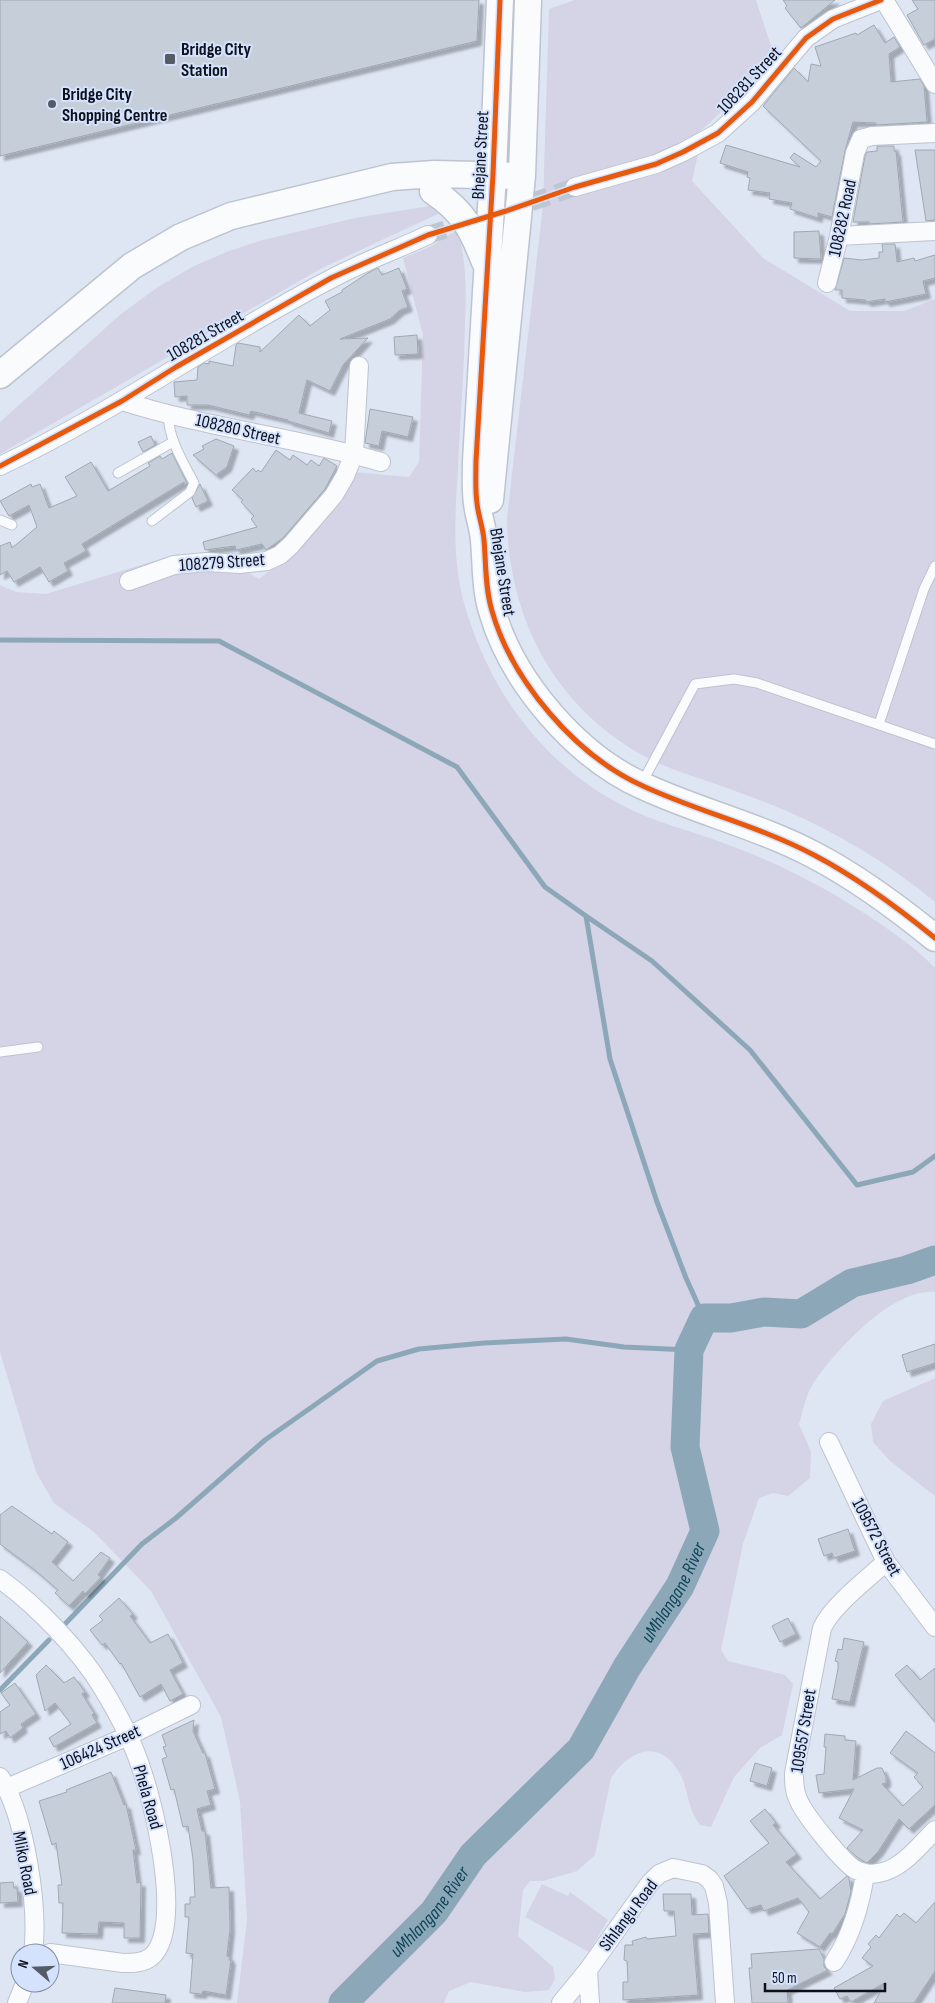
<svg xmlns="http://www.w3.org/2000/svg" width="935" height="2003" font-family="'Sofia Sans Condensed',sans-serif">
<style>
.green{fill:#d5d3e6}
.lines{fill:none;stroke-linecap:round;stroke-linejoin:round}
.stream{stroke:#8ca8b8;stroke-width:5}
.river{stroke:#8ca8b8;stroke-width:29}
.building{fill:#c5ced9;stroke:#a0a8b2;filter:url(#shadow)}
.street-tunnel{stroke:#bfc6d3;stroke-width:18;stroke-dasharray:18 9;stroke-linecap:butt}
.lane-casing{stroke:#bdc3cf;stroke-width:11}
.street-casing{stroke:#bdc3cf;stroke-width:20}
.secondary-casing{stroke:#bdc3cf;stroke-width:29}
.lane{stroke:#fafbfd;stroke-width:9}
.street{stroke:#fafbfd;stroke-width:18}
.secondary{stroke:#fafbfd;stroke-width:26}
.cycleway-casing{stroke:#d4e2fe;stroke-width:8}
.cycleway{stroke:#e8590c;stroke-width:5}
.poi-dot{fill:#565c67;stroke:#d4e2fe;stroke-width:2}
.labels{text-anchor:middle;stroke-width:4;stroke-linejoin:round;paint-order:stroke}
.poi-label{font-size:18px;font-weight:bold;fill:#0d111b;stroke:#d4e2fe;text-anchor:start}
.street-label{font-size:18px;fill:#0d111b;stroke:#d4e2fe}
.water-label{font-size:19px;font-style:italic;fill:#0f4558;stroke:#d4e2fe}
</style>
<defs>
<filter id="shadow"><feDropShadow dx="4.5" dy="4.5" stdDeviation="1" flood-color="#0004"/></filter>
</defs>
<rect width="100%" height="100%" fill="#dee6f4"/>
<!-- green -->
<path class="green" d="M575,0H756L774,55C752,78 728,107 705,127C670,156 620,167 578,178L575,196L661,173L699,150L692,181L763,258L850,311H904L935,299V902C891,865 839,834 787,811C767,803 747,795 727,788C700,778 672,771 646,757C556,709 508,619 507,518L543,205L549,9Z
M430,206L442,212L322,268L0,454V422L121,314L158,287L194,266L229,251L263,240L355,218Z
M457,230C467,258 466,294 465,324C464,373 460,421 458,469C455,514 452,559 464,603C488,688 540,761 618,803C652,822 690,830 726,844C782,864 835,892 885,927C902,939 920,952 935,968V1292C892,1288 835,1351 813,1384C806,1394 803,1411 799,1424L811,1452L810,1478L788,1496L774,1493L759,1498L743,1544L721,1650L728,1661L785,1675L793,1684L782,1735L760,1748L734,1777L711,1827L700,1825C688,1810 689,1794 682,1778C664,1739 632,1746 611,1778L595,1855L577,1871L543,1881H530L523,1890L518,1936L553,1967L555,1979L549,1990L525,1992L471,1982L449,1991L444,2003H237L247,1920L240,1801L221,1717L151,1591L94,1532L54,1503L36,1472L0,1352V585L16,592L46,594L177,554L210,568L247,572L259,579L296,550L352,472L409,477L419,462L423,335L403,258L430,247Z
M935,1378V1496L890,1461L873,1442L871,1424L883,1401Z
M542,1884L568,1896L570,1892L608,1920L589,1952L525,1917Z"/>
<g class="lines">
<!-- stream -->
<path class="stream" d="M0,640L219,641L457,767L545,887L586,916L610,1059L657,1202L686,1278L704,1318
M586,916L652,961L750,1050L857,1185L913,1172L935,1156
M65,1624L142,1544L176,1518L265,1440L377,1361L419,1349L484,1343L566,1339L624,1347L689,1350
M0,1690L49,1640"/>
<!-- river -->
<path class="river" id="s1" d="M343,2003L434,1912L473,1855L581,1749L627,1667L680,1586L705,1531L685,1447L689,1350L704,1318H731L764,1312L801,1314L852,1283L907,1270L935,1260"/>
</g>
<!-- building -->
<path class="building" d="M0,0H479L477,41L0,156Z
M783,0H835L801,28L785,8L787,6Z
M912,0H935V39L924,45L907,15L918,9Z
M874,25L885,43L894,37L900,47L889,54L891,82L920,79L924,86L927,122L876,125V123L853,122L845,151L832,217L818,213V218L790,209L792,203L769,199L770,193L748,190L750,178L747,177L748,172L720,163L726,145L800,167L790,158L794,153L816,167L821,161L763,106L794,68L808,82L811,64L821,66L815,47L856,33L857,35Z
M877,146H894V151H896L903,222L869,224V222H853L865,156L867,152L877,151Z
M915,150H935V220L926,221Z
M819,231L821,259L794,258V232Z
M882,244H895L897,262L914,258L915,261L935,255V278L923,281L926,294L885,302V299L866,302V300L842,298V290H835L844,258L862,260L879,258V252H883Z
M378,268L382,275L399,268L407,289L402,291L408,307L400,310L390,319L340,339L368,338L343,365L330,391L307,380L299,413L332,421L329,433L288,421V420L251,411L249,415L208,405H187V396L175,397L174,382L197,380L198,367L204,363L209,364V361L233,366L236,345L238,343L260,347V352L299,315L310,326L330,310L325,301L342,292V290L368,273Z
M417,335L418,354L395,355L394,337Z
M370,409L413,417L408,437L382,431L379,446L365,443Z
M151,436L155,445L143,452L138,442Z
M216,439L234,446L227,467L216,475L193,455L204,449L202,446Z
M276,450L290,460L293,455L307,465L311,460L319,466L324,458L337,466L325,489L283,538L266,550L262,544L236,550L235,546L205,550L203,542L257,527L251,519L254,516L241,502L243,500L232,490L253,468L256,472L258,470L261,472Z
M172,453L187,483L186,486L184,482L82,544L86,551L64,563L68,571L49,582L40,567L14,582L7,571L0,575V546L10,542L12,548L37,527L29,505L9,516L0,501L31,484L32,487L40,484L49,508L77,496L65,477L91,462L108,491L150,466L148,463L160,456L162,459Z
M200,484L208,501L196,507L192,498Z
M935,1344V1363L907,1372L902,1355Z
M12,1506L52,1534L54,1531L68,1542L52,1562L73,1581L101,1552L110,1558L98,1575L101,1577L85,1594L83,1591L69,1606L55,1593L58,1590L35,1570L0,1544V1515Z
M848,1529L855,1551L834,1558L832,1553L824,1556L818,1539Z
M119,1598L133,1614L130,1616L150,1643L168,1634L183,1663L170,1670L183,1694L170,1701L161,1684L140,1697L121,1663L120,1664L105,1643L102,1645L90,1630L103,1620L99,1616Z
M0,1616L28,1642L0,1673Z
M788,1618L796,1634L780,1642L772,1626Z
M844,1638L864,1642L850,1702L832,1699L838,1669V1662L835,1661L838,1649L842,1650Z
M46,1665L64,1683L74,1677L85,1692L82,1694L94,1713L92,1715L97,1723L54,1747L49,1738L71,1724L55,1703L45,1711L36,1675Z
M907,1665L920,1680L935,1668V1722L895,1675Z
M15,1683L36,1714L21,1724L23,1728L10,1738L6,1731L0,1734V1712L10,1705L1,1693Z
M194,1720L193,1731L203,1753H205L215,1789L207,1791L211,1805L197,1809L202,1831H205L211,1888L229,1887L230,1929L227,1956L230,1957L229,1960H231L226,1995L203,1991L202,1994L190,1993L193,1954L186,1953L189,1917H185V1904H190V1897H195L193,1859L188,1826L183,1827L174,1789L171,1790L162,1759L167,1757L163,1747L166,1746L162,1735Z
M906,1731L935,1753V1805L909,1829L899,1819L878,1852L867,1863L865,1862L857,1857L847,1848L863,1830L839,1818L854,1789L819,1793L816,1775L824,1774L826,1747H824L825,1734L845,1736V1740L856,1741L853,1780L877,1768H882L886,1777V1783L882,1784L903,1806L923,1787L914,1777L918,1773L890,1753Z
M755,1763L772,1768L767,1786L750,1781Z
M111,1772L124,1805L126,1804L136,1850H133L137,1883L141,1882L140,1938H124V1923L99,1922L98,1934L62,1933L63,1903H59L58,1885H62L56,1843L52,1845L39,1801L67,1792L66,1790Z
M765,1809L776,1823L773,1825L797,1854L786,1862L820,1899L847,1876L849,1878L851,1892L845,1914L832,1934L830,1933L820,1947L797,1933L809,1912L798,1898L764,1911L761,1905L747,1909L724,1876L769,1843L750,1821Z
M13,1882L14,1888H17L18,1902L0,1903V1883Z
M663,1894H691L692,1915L708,1914L709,1933L693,1934L698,1995L623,2000V1982H628L627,1961L624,1960L625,1945H633L632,1941L646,1937L647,1939L676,1936L674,1911H664Z
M935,1902V1971L914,2003H874L886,1982L851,2002L847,1996L840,1999L834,1988L873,1966L862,1958L871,1947L868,1944L876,1935L879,1938L897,1914L900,1917L904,1913L916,1923Z
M819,1949L824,1959V1967L828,1970L787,1990L788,2003H752L749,1968H752L751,1954Z
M115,1988L166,1995L165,2003H112Z"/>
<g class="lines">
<!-- street-tunnel -->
<path class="street-tunnel" d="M428,235L506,211L575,187"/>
<!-- lane casing -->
<g class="lane-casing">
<path id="lane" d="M118,473L173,442
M0,520L12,525
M152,521L190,492L194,483C182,460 169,440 168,414
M879,724L924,589L935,566
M642,783L695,684L734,679L757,683L935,744
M0,1052L38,1047"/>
</g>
<!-- street casing -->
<g class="street-casing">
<path id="street" d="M884,0L935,84
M575,187L656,164L683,152L718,133L752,102L806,38L833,19L881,0
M839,236L935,231
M827,283L839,236L855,153L861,139L872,136L935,133
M122,401C206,428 296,437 381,462
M0,466C115,412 218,337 331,279C362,262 396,250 428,235
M129,581L174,565L206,562L240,564L267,561L280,555L291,545L334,495L345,476L354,454L359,366
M829,1442L886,1562L935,1627
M886,1562C867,1579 832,1606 822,1628L794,1773C794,1782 794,1791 798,1799C803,1813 843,1863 856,1870C863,1873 871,1875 878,1873C901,1870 919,1846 935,1830
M0,1579C36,1605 80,1650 103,1689C119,1715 134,1744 143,1774C155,1810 184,1929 151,1957C143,1963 133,1963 123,1963L50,1953
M0,1777C25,1815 39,1908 33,1953
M7,1788L128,1736L191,1705
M834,1962C851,1937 861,1903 865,1873
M588,1970L590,2003
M17,2003L25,1983
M561,2003L588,1970L650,1883L659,1874L673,1868L702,1874L709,1879L714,1886L718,1903L725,2003"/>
</g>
<!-- secondary casing -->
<g class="secondary-casing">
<path id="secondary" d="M500,0L493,174L476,461C476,475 475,489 477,503C478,515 483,527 484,540C486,563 485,588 492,611C512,681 576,756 643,786C699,812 759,826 814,855C858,878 897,907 935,938
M433,191C464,212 472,229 485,262
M0,375L132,266L181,237L231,216L392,177L434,174L522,176
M490,500L522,176L528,0"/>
</g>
<!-- lane -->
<use href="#lane" class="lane"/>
<!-- street -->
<use href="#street" class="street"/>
<!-- secondary -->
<use href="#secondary" class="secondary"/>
<!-- cycleway casing -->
<g class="cycleway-casing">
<path id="cycleway" d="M500,0L493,174L476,461C476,475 475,489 477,503C478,515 483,527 484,540C486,563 485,588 492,611C512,681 576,756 643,786C699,812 759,826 814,855C858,878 897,907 935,938
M0,466L122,401L176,367L331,278L428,235L506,211L575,187L656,164L683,152L718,133L752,102L806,38L833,19L881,0"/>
</g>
<!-- cycleway -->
<use href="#cycleway" class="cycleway"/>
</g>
<!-- markers -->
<g class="poi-dot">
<rect x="164" y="53" width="12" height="12" rx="2.5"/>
<circle cx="52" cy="104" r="5"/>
</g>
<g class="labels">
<!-- poi labels -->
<g class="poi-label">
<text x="181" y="55">Bridge City<tspan x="181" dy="21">Station</tspan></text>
<text x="62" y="100">Bridge City<tspan x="62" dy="21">Shopping Centre</tspan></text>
</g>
<!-- street labels -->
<g class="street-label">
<text transform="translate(749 80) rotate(-47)" y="6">108281 Street</text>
<text transform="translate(480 155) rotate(-87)" y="6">Bhejane Street</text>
<text transform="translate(842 218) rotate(-78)" y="6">108282 Road</text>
<text transform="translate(205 335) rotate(-30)" y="6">108281 Street</text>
<text transform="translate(238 429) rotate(13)" y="6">108280 Street</text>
<text transform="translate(222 562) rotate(-4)" y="6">108279 Street</text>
<text transform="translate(503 572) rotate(81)" y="6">Bhejane Street</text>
<text transform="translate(877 1537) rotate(62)" y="6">109572 Street</text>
<text transform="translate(803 1731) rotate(-81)" y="6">109557 Street</text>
<text transform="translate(100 1747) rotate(-24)" y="6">106424 Street</text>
<text transform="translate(148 1797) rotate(74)" y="6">Phela Road</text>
<text transform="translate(25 1863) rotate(79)" y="6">Mliko Road</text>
<text transform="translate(628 1915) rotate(-53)" y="6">Sihlangu Road</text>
</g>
<!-- water labels -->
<g class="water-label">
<text dy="7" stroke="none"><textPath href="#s1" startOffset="531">uMhlangane River</textPath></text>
<text dy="7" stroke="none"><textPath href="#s1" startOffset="126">uMhlangane River</textPath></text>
</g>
</g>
<!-- north arrow -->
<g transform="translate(35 1968) rotate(289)"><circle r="24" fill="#d4e2fe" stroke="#848ea3"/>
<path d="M0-4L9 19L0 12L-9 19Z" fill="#565c67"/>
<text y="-8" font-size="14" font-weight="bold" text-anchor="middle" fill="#0d111b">N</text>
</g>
<!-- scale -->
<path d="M765 1983v8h120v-8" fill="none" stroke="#0d111b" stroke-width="2.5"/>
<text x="772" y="1983" font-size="15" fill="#0d111b" stroke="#d4e2fe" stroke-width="4" paint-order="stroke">50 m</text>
</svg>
